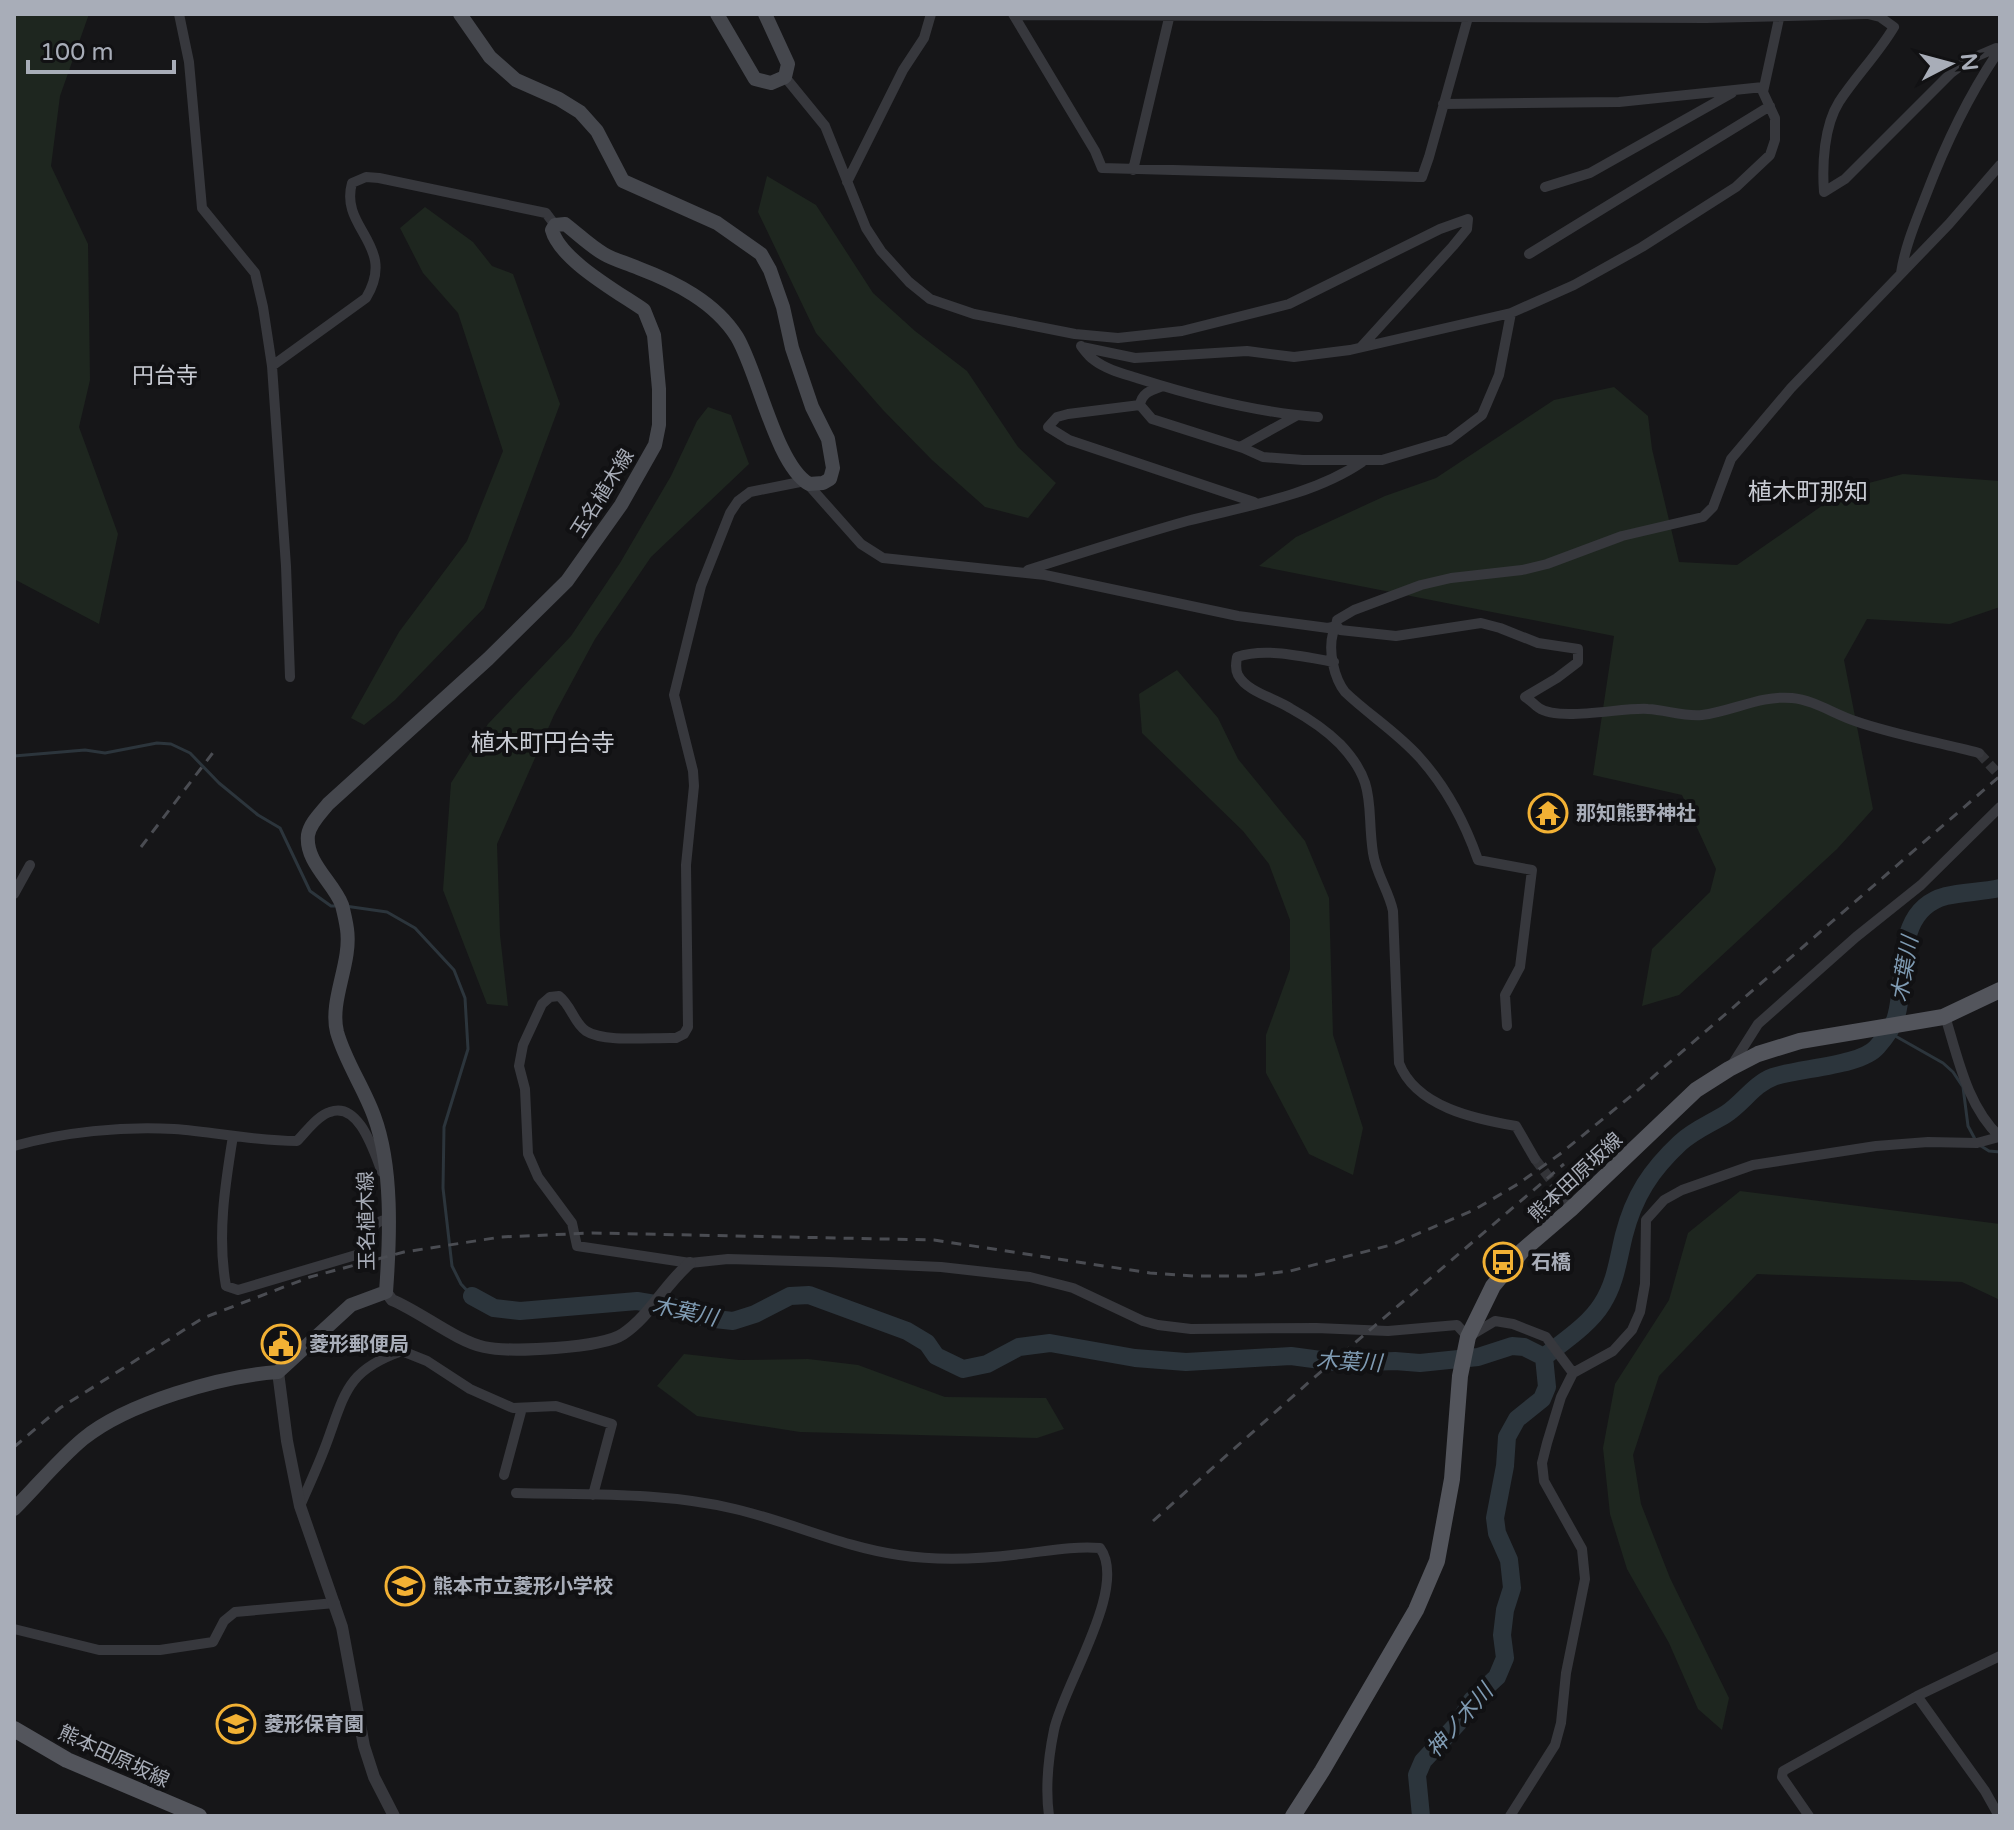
<svg xmlns="http://www.w3.org/2000/svg" width="2014" height="1830" font-family="'Varela Round','Noto Sans JP',sans-serif">
<style>
.green{fill:#1e261f}
.lines{fill:none;stroke-linecap:round;stroke-linejoin:round}
.stream{stroke:#2c353c;stroke-width:3}
.river{stroke:#2c353c;stroke-width:18}
.minor-tunnel{stroke:#333438;stroke-width:10;stroke-dasharray:10 5;stroke-linecap:butt}
.minor{stroke:#37383d;stroke-width:10}
.tertiary{stroke:#37383d;stroke-width:12}
.secondary{stroke:#45474d;stroke-width:14}
.primary{stroke:#53555c;stroke-width:16}
.rail{stroke:#4a4c52;stroke-width:3;stroke-dasharray:10 8;stroke-linecap:butt}
.labels{text-anchor:middle;stroke-width:8;stroke-linejoin:round;paint-order:stroke}
.street-label{font-size:20px;fill:#a8adb8;stroke:#111113}
.poi-label{font-size:20px;font-weight:bold;fill:#a8adb8;stroke:#111113;text-anchor:start}
.neighbourhood-label{font-size:22px;fill:#c9ccd4;stroke:#111113}
.water-label{font-size:22px;font-style:italic;fill:#7f9bb3;stroke:#111113}
.quarter-label{font-size:24px;fill:#c9ccd4;stroke:#111113}
</style>
<rect width="100%" height="100%" fill="#161618"/>
<!-- green -->
<path class="green" d="M14,14H89L60,96L51,166L88,244L90,380L79,427L118,534L99,624L14,579Z
M767,176L816,205L873,293L915,331L967,371L1018,447L1056,483L1028,518L985,507L932,460L883,410L816,333L758,212Z
M425,207L473,242L492,266L513,274L560,404L484,608L395,700L364,725L351,718L399,632L467,541L503,451L458,313L423,273L400,228Z
M1614,387L1648,416L1652,449L1679,562L1737,565L1846,489L1903,474L2000,481V607L1950,624L1867,619L1844,660L1873,809L1837,849L1679,995L1642,1006L1652,949L1710,892L1716,869L1682,795L1593,775L1614,636L1259,566L1296,537L1385,496L1436,478L1554,400Z
M708,407L731,415L749,464L651,557L595,639L554,715L497,844L500,935L508,1006L487,1004L443,890L451,783L488,724L571,636L620,563L671,476L697,421Z
M1177,670L1218,718L1238,759L1305,841L1329,898L1333,1035L1363,1128L1353,1175L1309,1154L1266,1073V1035L1290,969V920L1269,864L1243,831L1142,733L1139,694Z
M1740,1191L2000,1224V1300L1962,1282L1757,1274L1659,1376L1633,1455L1641,1504L1670,1578L1729,1698L1722,1730L1698,1709L1669,1643L1627,1569L1610,1514L1603,1448L1615,1384L1669,1300L1688,1233Z
M684,1354L739,1360L808,1359L858,1365L945,1397L1046,1398L1064,1429L1037,1438L800,1432L697,1416L657,1386Z"/>
<g class="lines">
<!-- stream -->
<path class="stream" d="M14,756L85,750L105,753L157,743L171,744L190,753L219,783L258,815L280,828L310,891L331,906H338
M345,906L387,912L415,928L454,970L465,998L468,1049L444,1127L443,1188L452,1266L461,1284L472,1296
M1890,1033L1943,1063L1953,1072L1963,1087L1968,1126L1976,1141
M1981,1146L1989,1151L2000,1152"/>
<!-- river -->
<path class="river" d="M472,1296L494,1308L520,1311L637,1301L673,1307L706,1318L733,1321L755,1314L790,1296L809,1295L907,1331L927,1343L936,1356L963,1369L987,1364L1019,1347L1050,1343L1135,1358L1186,1362L1291,1356L1343,1363L1395,1361L1420,1363L1478,1357L1512,1346L1524,1347L1544,1357C1564,1341 1589,1325 1602,1304C1616,1282 1618,1259 1624,1235C1634,1196 1651,1170 1680,1143C1694,1130 1710,1124 1726,1114C1743,1103 1754,1084 1773,1077C1799,1068 1861,1066 1877,1047C1885,1038 1893,1028 1896,1017C1908,977 1892,910 1946,896C1963,892 1982,892 2000,888
M1421,1816L1417,1775L1423,1761L1459,1722L1472,1700L1497,1677L1505,1658L1502,1635L1505,1610L1512,1588L1509,1560L1497,1533L1495,1518L1505,1466L1507,1437L1517,1419L1542,1399L1547,1387L1544,1357"/>
<!-- minor-tunnel -->
<path class="minor-tunnel" d="M1979,753L2000,776
M1535,1159L1560,1192"/>
<!-- minor -->
<path class="minor" d="M179,14L189,62L202,208L255,273L263,307L272,366L286,566L290,677
M1013,14L1095,151L1102,168L1418,177H1422L1429,157L1469,14
M1868,14L1880,17L1894,27C1878,54 1856,76 1839,102C1824,126 1822,164 1824,192L1845,179L1951,73L1968,60L1996,48V55C1966,100 1945,145 1926,195C1916,221 1905,246 1901,273
M1014,15L1706,18L1866,14
M785,77L825,126L866,228L881,251L909,282L930,299L974,314L1075,334L1118,338L1182,331L1289,304L1440,229L1468,219L1467,229L1453,246L1361,347
M1443,104L1619,102L1763,87
M1133,170L1170,14
M847,182L903,70L924,38L931,14
M1545,187L1590,173L1732,93
M1529,254L1770,106
M1081,346C1085,351 1089,357 1094,360C1107,370 1125,374 1140,379C1197,397 1259,413 1318,417
M1082,347L1135,358L1247,351L1294,357L1350,350L1511,313L1574,285L1642,247L1736,187L1770,155L1775,140V118L1763,92L1780,14
M272,366L366,298C398,245 339,229 352,183L366,177L379,178L546,213L555,225
M1140,405L1152,419L1243,448L1263,457L1303,460H1382L1449,440L1482,415L1499,375L1511,313
M1140,405L1068,414L1057,417L1048,427L1069,440L1254,502
M1140,405C1142,392 1152,390 1163,386
M1240,447L1296,416
M1028,570C1081,553 1134,536 1187,521C1245,506 1312,496 1362,462
M1334,662C1305,657 1265,647 1237,657C1236,663 1235,669 1238,675C1247,692 1275,698 1290,708C1308,718 1325,729 1340,744C1378,784 1366,806 1373,853C1376,874 1389,891 1393,911L1399,1063C1416,1107 1475,1119 1516,1126L1535,1159
M14,894L30,865
M1945,1016C1958,1058 1967,1106 2000,1137
M1507,1026L1505,995L1520,967L1532,870L1478,860C1465,823 1446,787 1420,758C1398,733 1369,715 1345,692C1334,678 1328,651 1333,633C1334,628 1337,624 1337,620L1354,610L1421,585L1451,578L1522,570L1547,564L1622,536L1703,517L1713,507L1731,459L1791,388L1949,224L2000,165
M1732,1065L1758,1024L1856,937L1921,885L2000,807
M233,1136C225,1185 217,1236 226,1286L238,1290L356,1255L368,1250C371,1236 369,1221 387,1220
M14,1146C64,1132 122,1126 174,1129C215,1132 256,1141 297,1141C306,1132 318,1115 330,1112C359,1101 374,1152 382,1172
M1560,1192L1571,1209
M1573,1373L1546,1337L1513,1324L1495,1321L1468,1337L1457,1325L1388,1331L1316,1328L1191,1329L1158,1325L1143,1321L1073,1288L1030,1277L941,1267L829,1262L728,1259L690,1263L577,1246L572,1223L538,1177L528,1154L525,1089L519,1066L523,1045L542,1004L550,997L559,996C571,1005 574,1023 586,1031C604,1043 654,1037 676,1038L684,1034L688,1027L686,865L694,786L693,771L674,695L701,586L730,513L738,501L750,492L805,481L861,544L883,558L1045,575L1238,616L1328,628L1337,626L1340,630L1396,636L1481,623L1500,628L1538,643L1578,649V662L1557,678L1525,697C1531,700 1534,705 1539,708C1559,722 1623,707 1648,709C1666,710 1685,717 1702,715C1733,711 1761,695 1792,698C1814,700 1834,714 1855,721C1895,735 1937,742 1979,753
M504,1475L522,1408
M516,1493C589,1495 663,1492 735,1509C791,1522 842,1547 899,1555C938,1561 982,1559 1021,1554C1048,1551 1073,1546 1100,1548C1129,1587 1063,1686 1054,1730C1048,1759 1045,1786 1049,1816
M300,1506C309,1485 319,1464 327,1442C345,1393 347,1370 402,1351L427,1361L470,1389L513,1408L556,1406L612,1424L593,1495
M14,1629L99,1650H160L213,1642L224,1621L235,1612L335,1603
M1917,1696L1985,1791L1999,1816
M1510,1816L1555,1745L1561,1723L1566,1673L1585,1579L1582,1549L1544,1481L1542,1463L1547,1443L1561,1397L1573,1373L1613,1351L1632,1330L1640,1312L1645,1284L1646,1220L1664,1200L1682,1190L1753,1165L1876,1146L1928,1142L1977,1143L1999,1137
M1809,1816L1782,1777L1783,1771L1917,1696L2000,1656"/>
<!-- tertiary -->
<path class="tertiary" d="M386,1292L392,1300C421,1312 456,1341 484,1347C510,1353 602,1348 623,1334C650,1316 665,1284 690,1263
M278,1372L287,1441L300,1506L342,1627L364,1746L374,1777L394,1816"/>
<!-- secondary -->
<path class="secondary" d="M717,14L755,79L771,83L785,77L788,64L765,14
M14,1509C37,1486 58,1460 83,1439C127,1403 221,1376 278,1372L351,1305L386,1292C390,1238 393,1167 374,1116C364,1088 345,1061 337,1032C329,1000 352,963 347,929C346,922 344,913 342,905C333,882 305,862 308,835C310,823 321,813 328,804L488,659L567,581L621,505L655,445L659,425V389L654,335L644,310C618,292 560,260 552,230L555,225L565,224C578,234 590,246 604,254C614,260 627,263 638,268C675,282 715,302 737,337C758,372 776,465 809,484L823,483L830,479L833,468L828,439L812,407L792,348L783,307L770,270L761,254L717,223L623,181L597,131L580,112L559,99L516,80L490,57L460,14"/>
<!-- primary -->
<path class="primary" d="M14,1729L67,1760L199,1816
M1293,1816L1322,1771L1416,1610L1437,1561L1452,1479L1460,1376L1468,1337L1493,1286L1522,1251L1571,1209L1696,1090L1729,1069L1758,1054L1800,1041L1943,1017L2000,990"/>
<!-- rail -->
<path class="rail" d="M141,847L215,750
M14,1447L60,1408L203,1318L310,1277L404,1252L501,1237L592,1233L934,1240L1150,1273L1194,1276H1246L1290,1271L1391,1245L1474,1210L1518,1184L1560,1154L1631,1096L2000,776
M1153,1521L1309,1382L1564,1164"/>
</g>
<!-- icons -->
<defs>
<g id="temple-ring" transform="scale(2)"><circle r="9.5" fill="#111113" stroke="#f2b134" stroke-width="1.5"/><path d="M0-6L5-2H3V0L6.5 2.5H4V6H1.5V3h-3V6H-4V2.5H-6.5L-3 0V-2H-5Z" fill="#f2b134"/></g>
<g id="bus-ring" transform="scale(2)"><circle r="9.5" fill="#111113" stroke="#f2b134" stroke-width="1.5"/><path d="M-5-6H5V4H4V6H2V4H-2V6H-4V4H-5ZM-3.5-4V0h7V-4ZM-3.5 1.2v1.5H-2V1.2ZM2 1.2v1.5H3.5V1.2Z" fill="#f2b134"/></g>
<g id="civic-ring" transform="scale(2)"><circle r="9.5" fill="#111113" stroke="#f2b134" stroke-width="1.5"/><path d="M-.6-6.5H3V-4.5H.6V-3L4-1V1h2V6H-6V1h2V-1L-.6-3ZM-1.2 2.5V6h2.4V2.5Z" fill="#f2b134"/></g>
<g id="school-ring" transform="scale(2)"><circle r="9.5" fill="#111113" stroke="#f2b134" stroke-width="1.5"/><path d="M0-5L7-2L0 1L-7-2ZM-4 1L0 2.5L4 1V4Q0 6-4 4Z" fill="#f2b134"/></g>
</defs>
<g fill-rule="evenodd">
<use href="#temple-ring" x="1548" y="813"/>
<use href="#bus-ring" x="1503" y="1262"/>
<use href="#civic-ring" x="281" y="1344"/>
<use href="#school-ring" x="405" y="1586"/>
<use href="#school-ring" x="236" y="1724"/>
</g>
<g class="labels">
<!-- street labels -->
<g class="street-label">
<text transform="translate(602 493) rotate(-58)" y="7">玉名植木線</text>
<text transform="translate(1575 1177) rotate(-43)" y="7">熊本田原坂線</text>
<text transform="translate(366 1221) rotate(-91)" y="7">玉名植木線</text>
<text transform="translate(114 1756) rotate(25)" y="7">熊本田原坂線</text>
</g>
<!-- poi labels -->
<g class="poi-label">
<text x="1576" y="820">那知熊野神社</text>
<text x="1531" y="1269">石橋</text>
<text x="309" y="1351">菱形郵便局</text>
<text x="433" y="1593">熊本市立菱形小学校</text>
<text x="264" y="1731">菱形保育園</text>
</g>
<!-- neighbourhood labels -->
<g class="neighbourhood-label">
<text x="165" y="383">円台寺</text>
</g>
<!-- water labels -->
<g class="water-label">
<text transform="translate(1904 969) rotate(-80)" y="8">木葉川</text>
<text transform="translate(685 1311) rotate(12)" y="8">木葉川</text>
<text transform="translate(1349 1361) rotate(3)" y="8">木葉川</text>
<text transform="translate(1459 1720) rotate(-49)" y="8">神ノ木川</text>
</g>
<!-- quarter labels -->
<g class="quarter-label">
<text x="1808" y="500">植木町那知</text>
<text x="543" y="751">植木町円台寺</text>
</g>
</g>
<!-- border -->
<rect width="2014" height="1830" fill="none" stroke="#a8adb8" stroke-width="32"/>
<!-- north arrow -->
<g transform="translate(1950 64) rotate(84)" stroke="#111113" stroke-width="6" paint-order="stroke">
<path d="M0-6L14 30L0 20L-14 30Z" fill="#a8adb8"/>
<text y="-12" font-size="22" font-weight="bold" text-anchor="middle" fill="#a8adb8">N</text>
</g>
<!-- scale -->
<path d="M28 60v12h146v-12" fill="none" stroke="#a8adb8" stroke-width="4"/>
<text x="40" y="60" font-size="24" fill="#a8adb8" stroke="#111113" stroke-width="6" paint-order="stroke">100 m</text>
</svg>
